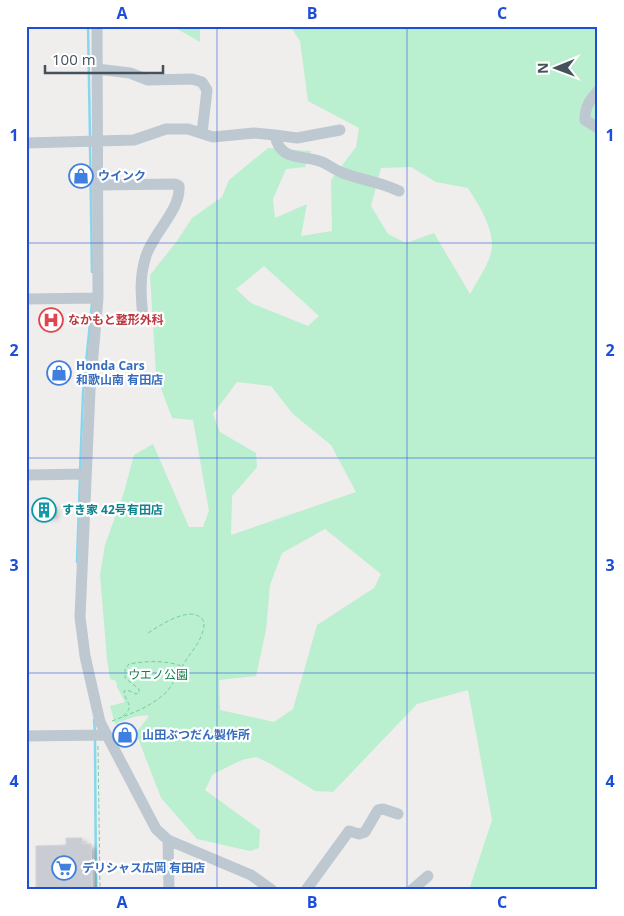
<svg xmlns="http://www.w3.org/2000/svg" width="624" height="916" font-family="'Open Sans','Noto Sans JP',sans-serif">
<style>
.green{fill:#baefd0;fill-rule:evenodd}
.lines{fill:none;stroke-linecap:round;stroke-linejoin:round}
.stream{stroke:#86d6ed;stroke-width:2.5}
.building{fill:#caccd3;stroke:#d1d4d9;filter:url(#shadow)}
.path{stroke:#72cea2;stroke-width:1;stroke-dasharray:4 2.5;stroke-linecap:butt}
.minor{stroke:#bec8d0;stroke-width:11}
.grid{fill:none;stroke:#1d4ed8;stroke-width:1;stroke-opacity:0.55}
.labels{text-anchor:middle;stroke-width:4.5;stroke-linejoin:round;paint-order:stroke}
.shop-label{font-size:12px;font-weight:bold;fill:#366cbe;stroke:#fff;text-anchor:start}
.health-label{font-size:12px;font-weight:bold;fill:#be3a42;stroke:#fff;text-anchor:start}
.culture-label{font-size:12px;font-weight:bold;fill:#0d838f;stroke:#fff;text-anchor:start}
.park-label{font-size:12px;fill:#157e4b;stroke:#fff}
.neatline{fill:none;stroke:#1d4ed8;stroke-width:2}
.grid-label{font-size:16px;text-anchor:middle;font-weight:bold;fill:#1d4ed8}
</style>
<defs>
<filter id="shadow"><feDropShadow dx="4" dy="4" stdDeviation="2.5" flood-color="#0004"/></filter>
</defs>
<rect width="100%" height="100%" fill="#f0eded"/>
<!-- green -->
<path class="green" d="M172,26H200V42Z
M290,26H598V890H469L492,820L468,690L417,704L333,792L315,791L271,764L256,757L242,760L213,774L205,790L260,830L259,848L250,851L197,839L161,798L136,733L149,716C138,714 126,720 115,724L110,706L125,702L117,687L116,681L110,679L107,659L100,575L105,545L124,492L134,455L153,444L189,527H203L209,511L193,420L172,418L156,375L150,275L177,241L192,218L222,197L229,180L268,148L311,151L305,167L286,169L273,199L275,218L307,204L301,236L332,231L331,180L356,147L359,128L308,101L300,41ZM411,167L436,182L468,188C479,205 498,234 490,256C486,269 477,281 470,294L434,233L406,243L388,234L371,206L381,168ZM264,266L319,316L308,326L251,303L236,289ZM237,382L271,386L293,414L331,445L356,492L231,535L232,496L257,467L256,453L220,432L213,414ZM325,529L381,574L374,588L317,625L293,709L274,722L220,710L219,680L256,676L266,630L270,585L282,553Z"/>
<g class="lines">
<!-- stream -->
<path class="stream" d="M88,26L90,137
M90,145L92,272
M80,472L83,393L92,303
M77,562L80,477
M94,720L95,732
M95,738L96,890"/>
</g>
<!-- building -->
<path class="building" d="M44,504H53L54,514L34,516L33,506L44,505Z
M66,838H82V844H91L92,890H36V846L66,845Z"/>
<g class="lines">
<!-- path -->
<path class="path" d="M123,716C136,705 125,703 124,691L127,690L136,694L139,693V689L125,678V669L129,664C145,661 166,660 181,666
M112,721C130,714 148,708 163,695C172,688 176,677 182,667C188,655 198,646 202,634C204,628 206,621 200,617C187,607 159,626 148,633
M98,746L100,890"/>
<!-- minor -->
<path class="minor" d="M97,26L98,298L90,390L80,617L85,656L100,722L156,829L168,840L251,875L272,890
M97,69L130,73L148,80L192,79L202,82L207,90L202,133
M598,91C589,101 585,107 585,120L598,128
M275,135L297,138L340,130
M26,143L134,140L166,129H188L213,137L254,133L275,135C280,163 304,154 322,162C329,165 335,170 343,173C361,180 381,182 399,191
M98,185L175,184L179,186C181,210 153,233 146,256C139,277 141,297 143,318
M26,299L98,298
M26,475L86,474
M26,736L106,735
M168,840L169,890
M306,890L349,831L359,834L365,832L378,810L383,809L398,814
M412,890L428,876"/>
</g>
<!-- grid -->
<path class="grid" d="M217,26V890M407,26V890M26,243H598M26,458H598M26,673H598"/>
<!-- icons -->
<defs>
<g id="shop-ring" transform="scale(1.25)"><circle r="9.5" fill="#fff" stroke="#3f7fe0" stroke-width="1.5"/><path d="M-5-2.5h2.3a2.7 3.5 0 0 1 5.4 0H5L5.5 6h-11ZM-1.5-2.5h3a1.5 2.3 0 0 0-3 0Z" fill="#3f7fe0"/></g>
<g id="hospital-ring" transform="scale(1.25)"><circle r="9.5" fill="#fff" stroke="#e0444e" stroke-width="1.5"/><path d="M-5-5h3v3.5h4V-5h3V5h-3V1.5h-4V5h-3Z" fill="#e0444e"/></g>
<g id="building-ring" transform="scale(1.25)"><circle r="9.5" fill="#fff" stroke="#0f9aa8" stroke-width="1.5"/><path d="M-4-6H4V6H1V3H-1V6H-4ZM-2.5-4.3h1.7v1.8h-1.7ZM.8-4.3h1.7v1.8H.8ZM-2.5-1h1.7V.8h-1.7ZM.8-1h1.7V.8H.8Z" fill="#0f9aa8"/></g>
<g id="supermarket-ring" transform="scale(1.25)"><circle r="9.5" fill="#fff" stroke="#3f7fe0" stroke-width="1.5"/><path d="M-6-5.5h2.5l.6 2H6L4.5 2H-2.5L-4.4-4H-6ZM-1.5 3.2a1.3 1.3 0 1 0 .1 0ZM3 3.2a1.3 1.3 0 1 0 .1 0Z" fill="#3f7fe0"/></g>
</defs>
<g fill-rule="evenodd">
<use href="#shop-ring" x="81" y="176"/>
<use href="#hospital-ring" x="51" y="320"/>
<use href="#shop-ring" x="59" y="373"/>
<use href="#building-ring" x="44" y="510"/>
<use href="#shop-ring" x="125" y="735"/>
<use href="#supermarket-ring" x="64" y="868"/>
</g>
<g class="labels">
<!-- shop labels -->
<g class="shop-label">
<text x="98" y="180">ウインク</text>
<text x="76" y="370">Honda Cars<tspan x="76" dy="14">和歌山南 有田店</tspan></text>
<text x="142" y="739">山田ぶつだん製作所</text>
<text x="82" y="872">デリシャス広岡 有田店</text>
</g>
<!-- health labels -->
<g class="health-label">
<text x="68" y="324">なかもと整形外科</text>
</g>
<!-- culture labels -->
<g class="culture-label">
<text x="62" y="514">すき家 42号有田店</text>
</g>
<!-- park labels -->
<g class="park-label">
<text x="158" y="679">ウエノ公園</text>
</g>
</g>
<!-- border -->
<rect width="624" height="916" fill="none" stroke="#ffffff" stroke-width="55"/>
<!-- north arrow -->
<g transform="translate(556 68) rotate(269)" stroke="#ffffff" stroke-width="4" paint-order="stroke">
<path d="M0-4L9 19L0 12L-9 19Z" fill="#45515b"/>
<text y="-8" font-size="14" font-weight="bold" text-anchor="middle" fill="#45515b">N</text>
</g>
<!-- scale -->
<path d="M45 65v8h118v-8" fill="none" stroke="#45515b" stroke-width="2.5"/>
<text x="52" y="65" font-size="15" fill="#45515b" stroke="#ffffff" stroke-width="4" paint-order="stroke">100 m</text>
<rect x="28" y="28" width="568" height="860" class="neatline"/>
<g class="grid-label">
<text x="122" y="19">A</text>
<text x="312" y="19">B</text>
<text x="502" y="19">C</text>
<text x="14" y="141">1</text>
<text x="610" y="141">1</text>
<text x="14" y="356">2</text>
<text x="610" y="356">2</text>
<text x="14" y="571">3</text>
<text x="610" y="571">3</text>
<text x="14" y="787">4</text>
<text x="610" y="787">4</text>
<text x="122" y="908">A</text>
<text x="312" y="908">B</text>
<text x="502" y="908">C</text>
</g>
</svg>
